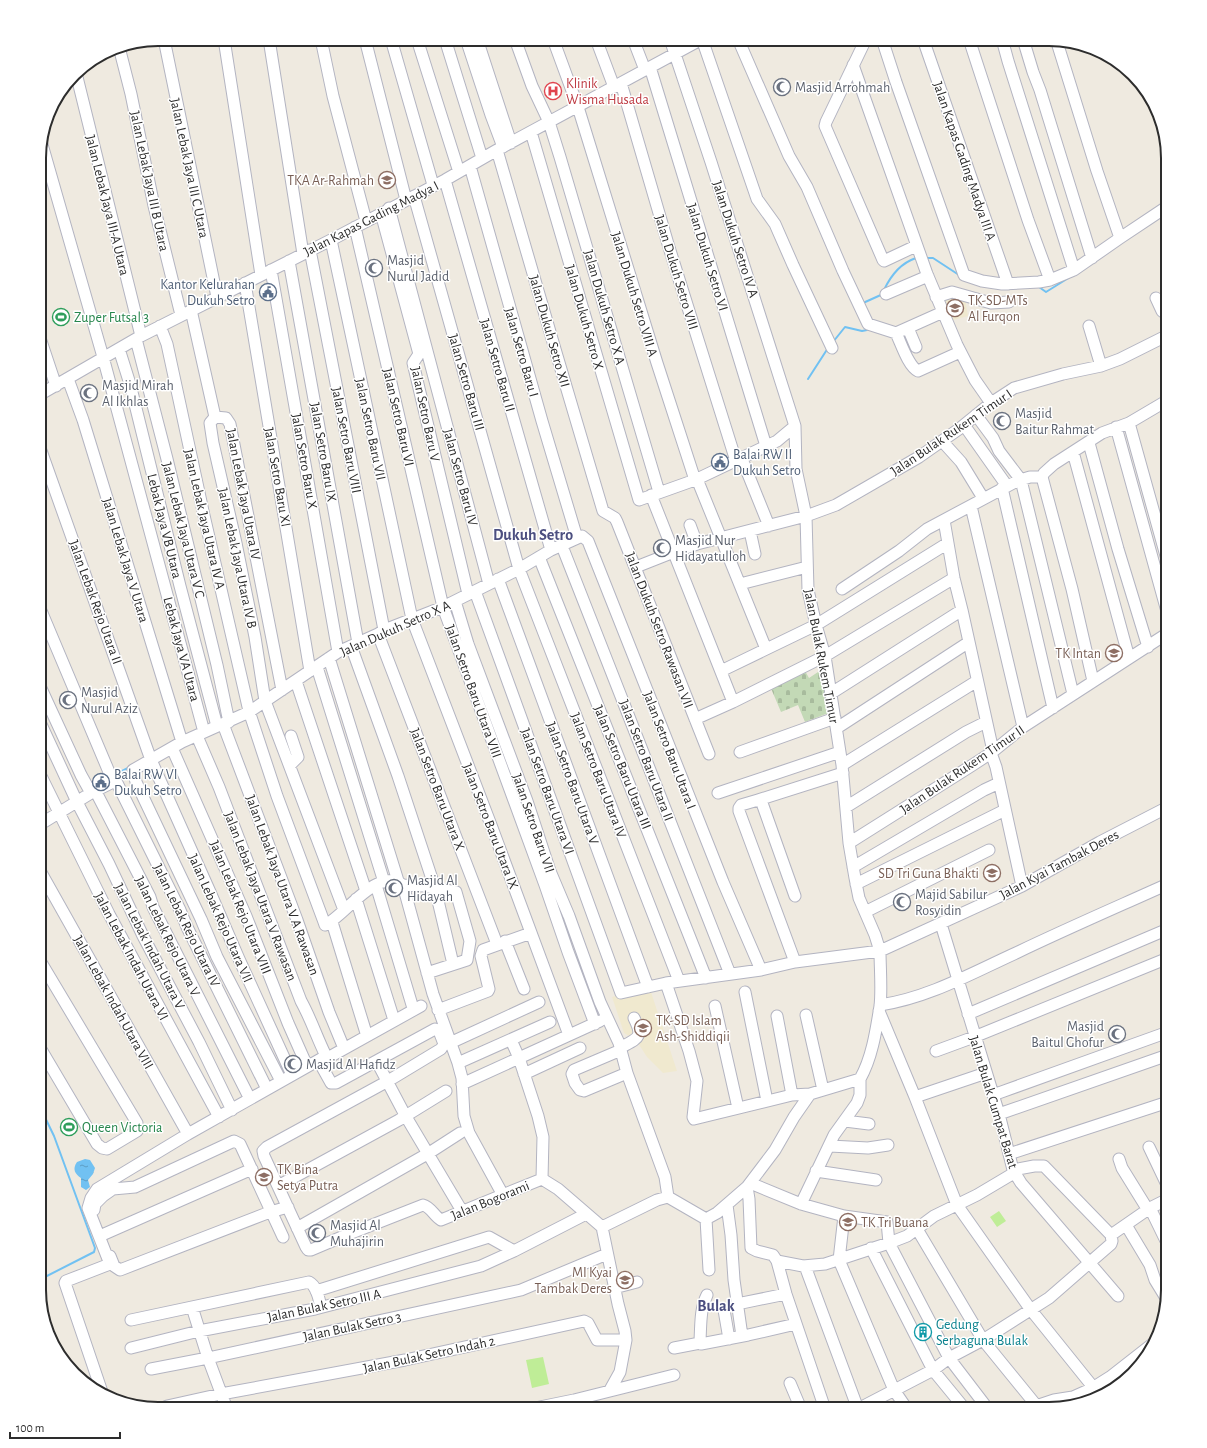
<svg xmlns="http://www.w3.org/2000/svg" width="1207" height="1448" font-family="'Alegreya Sans',sans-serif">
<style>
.education{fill:#f0e9cf}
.cemetery{fill:url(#cemetery-stones)}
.pitch{fill:#bfed97}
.water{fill:url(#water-ripples)}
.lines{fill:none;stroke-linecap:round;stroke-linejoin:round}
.stream{stroke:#71c1f2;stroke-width:2}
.minor-casing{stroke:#b3b4c1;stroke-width:13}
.minor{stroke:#fff;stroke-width:11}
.labels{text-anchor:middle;stroke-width:3;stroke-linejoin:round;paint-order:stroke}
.health-label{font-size:14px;fill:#be3a42;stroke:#fff;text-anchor:start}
.worship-label{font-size:14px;fill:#5b616d;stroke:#fff;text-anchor:start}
.street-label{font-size:14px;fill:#2d2d2d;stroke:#fff}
.education-label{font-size:14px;fill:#785e54;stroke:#fff;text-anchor:end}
.service-label{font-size:14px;fill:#4e5e75;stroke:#fff;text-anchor:start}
.leisure-label{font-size:14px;fill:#27864d;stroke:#fff;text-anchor:start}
.culture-label{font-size:14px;fill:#0d838f;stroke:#fff;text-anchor:start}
.quarter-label{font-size:16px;font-weight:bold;fill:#4c4f80;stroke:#fff}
.rim{fill:none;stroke:#2d2d2d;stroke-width:2}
</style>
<defs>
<pattern id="cemetery-stones" width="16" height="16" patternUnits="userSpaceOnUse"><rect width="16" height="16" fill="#c3d9b6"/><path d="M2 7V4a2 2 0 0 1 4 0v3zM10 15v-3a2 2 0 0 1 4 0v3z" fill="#a8bb9d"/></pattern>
<pattern id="water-ripples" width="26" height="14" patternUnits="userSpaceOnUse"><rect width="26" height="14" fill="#71c1f2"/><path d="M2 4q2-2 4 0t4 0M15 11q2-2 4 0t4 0" fill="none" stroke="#5d9dc4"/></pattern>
</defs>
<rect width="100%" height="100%" fill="#efeae0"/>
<!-- education -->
<path class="education" d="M950,293L965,299L968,316L949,321L939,298Z
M649,988L650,989L677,1071L663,1073L647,1057L636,1040L624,1033L612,997Z"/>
<!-- cemetery -->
<path class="cemetery" d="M824,668L831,712L805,722L798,705L781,712L770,686L804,669L809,678Z"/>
<!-- pitch -->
<path class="pitch" d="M999,1211L1006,1221L997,1227L990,1217Z
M543,1357L549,1384L532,1388L526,1360Z"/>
<!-- water -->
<path class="water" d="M85,1159L90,1160L95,1168L93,1174L88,1180L90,1187L86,1190L81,1187V1178C75,1174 72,1169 77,1162Z"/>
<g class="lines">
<!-- stream -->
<path class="stream" d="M925,258H933L959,275
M1039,287L1046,292L1070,277
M884,290C891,275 901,263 916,258
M863,303L883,294
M833,342L845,327L862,331L867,330L868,328
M808,379L828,348
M116,774L130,767
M39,1280L94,1252L95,1248L54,1136L39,1105"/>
<!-- minor casing -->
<g class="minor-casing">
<path id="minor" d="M164,39L217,297
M224,39L261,275
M269,39L303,254
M321,39L333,96L366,221
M365,39L406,200
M391,39L433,185
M417,39L459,172
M445,39L482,158
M466,39L491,115L503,147
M477,39L511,143
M515,39L532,86L549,122L560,157L659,492
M553,39L578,107L657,363L695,480
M596,39L614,87
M633,39L645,70
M738,39L789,156L807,187L843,271L868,324L896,333L943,312
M866,39L826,122L825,126L883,260L884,261L916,246
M882,39L896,82L964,275L982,281L1002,284L1039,282L1050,280L1074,270L1120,238L1168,206
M923,39L1008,284
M969,39L1028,220L1050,280
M1002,39L1008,61L1074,270
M1023,39L1033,72L1040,90L1092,258
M1056,39L1097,171L1120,238
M119,47L131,94L154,206L181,315
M853,65L927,274L957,345L975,380L991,403
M650,67L766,446
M76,73L141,336
M621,83L668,244L736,461L742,462L744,464L769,526
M531,132L639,500L695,480L777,441L795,426
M41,141L103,357L204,732
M497,150L555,349L603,511L615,518L617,522L709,754
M470,166L542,421L577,538
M445,180L551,550
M414,196L519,569L679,981
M389,208L489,584
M381,213L419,354L413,363L468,594
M355,227L443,607L545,885L568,952L595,1024
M331,240L412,619L491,825L569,1035
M310,250L384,630
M289,261L358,643
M271,270L338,652
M245,283L310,671
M886,294L928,276
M936,297L952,292L991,303L1009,302
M1156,298L1162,311L1166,314L1168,318
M191,310L215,417L226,418L230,424L282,690
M160,326L167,344L203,511L249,711L277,796L324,922L325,925C344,917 378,865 403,885L433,994L458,1063L462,1078L464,1116L469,1133L503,1195
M1089,326L1101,366
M908,328L916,347
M896,333C901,343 908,366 918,371L960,352
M39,335L56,386
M136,339L167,459L217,665L229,722
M119,349L130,384L180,586L217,726
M68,379L83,420L182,742
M39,395L141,336L331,240L445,180L497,150L702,39L757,199L775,224L793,265L832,348
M976,415L993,438L999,451L1021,480L1073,694
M215,417L210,423L213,443L236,543L255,637L265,701L344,910
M1129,423L1168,563
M964,425L1007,486
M1116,427L1168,615
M942,441L961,462L983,498
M1089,443L1118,549L1148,647
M39,445L151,760L210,892L239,959L292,1075
M1073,452L1129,658
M1042,477L1072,589L1093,681
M1042,477L1044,473L1054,464L1102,433L1129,423L1168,400
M697,479L766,649
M1002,488L1053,708
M651,495L733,702
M971,506L1023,727
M944,520L954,578L962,610L993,751
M690,525L697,544
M750,531L755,554
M562,546L730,974
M539,557L706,978
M636,567L674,552L697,544L806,516L836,505L919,457L959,429L991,403L1014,388L1063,374L1101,366L1120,359L1168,335
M498,579L648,987
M740,584L807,567
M842,589L899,551L927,529L1017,481L1030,477H1042
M475,591L621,993L666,983L761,970L795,962L880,951L875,935L859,898L855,878L849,843L842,765L825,656L816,625L808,590L806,516L796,469L795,426L711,162L670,39
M455,601L468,644L527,801L550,871L569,916L600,1002L619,1043L627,1073L665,1177L668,1197
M39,606L109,772L117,783L180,910L187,927L267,1089
M378,634L497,944
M351,646L398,776L435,888L453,964
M329,658L398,881
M317,667L384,882
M721,671L816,625L948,543
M296,681L366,891
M39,684L81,775L91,793
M830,694L962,610
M695,719L733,702L825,656L954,578
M39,720L77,802L109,864L143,936L199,1042L232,1110
M223,724L297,920L329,1012L343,1046
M837,728L969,642
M197,736L219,787L301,1001C311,1019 317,1038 326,1056
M172,748L246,916L288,1023L307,1066
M740,752L835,718
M991,753L996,767L1022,886
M290,765L298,757L291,736
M842,765L977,681
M39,772L109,914L219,1117
M96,792L150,897L153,907L250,1099
M718,793L840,752
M758,800L843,773
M846,807L966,732L986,722
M39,825L91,793L115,781
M849,843L971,766L991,753L1023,727L1168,633
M853,867L984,790L999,783
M39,869L188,1134
M856,884L1005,810
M376,885L412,1005
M403,885L424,886L456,892L470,941L467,960L427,973
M356,899L393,1017
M865,912L989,850
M332,922L366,1033
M941,924L999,1114L1013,1170L1021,1183L1118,1296
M505,941L524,989
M795,962L739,811V808L741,805L758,800L762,803L795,896
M666,983L689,1051L697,1081L693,1117L694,1119L792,1095L810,1094
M745,992L767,1101
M880,1005C928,998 972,973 1016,953C1066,929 1117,907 1168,884
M421,1006L324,1060L321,1065L331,1083H336L435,1029L439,1031L444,1044L441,1049L388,1081L267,1147L263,1151L264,1156L306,1247L308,1250H311L344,1236L423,1205C431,1207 434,1216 441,1220L542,1179L558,1189L602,1227
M715,1006L738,1108
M438,1010L488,991L489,989L481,956L483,950L531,933
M879,1011L915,1097L957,1205L1031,1310L1093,1387L1098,1398
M968,1014L1168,929
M806,1015L823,1090
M777,1016L792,1095
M511,1040L519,1058L538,1116L543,1137L542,1179
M450,1043L539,1002
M39,1046L97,1144L102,1148L107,1149L137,1131V1123L39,959
M620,1048C638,1038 644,1038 634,1018
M621,1050L574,1070L572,1074L575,1083L580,1090L584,1091L627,1073
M936,1051L974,1037L1168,958
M377,1062L405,1115L462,1211
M458,1063L550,1022
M524,1074L580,1048
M281,1081L217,957L201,919L136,782L133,770L182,742L249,712L338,652L378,634L384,630L443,607L519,569L551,550L582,536L588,541L723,882L761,970
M462,1084L600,1021
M993,1095L1168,1032
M915,1097L986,1073
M999,1114L1168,1055
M845,1121L869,1124
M830,1146L868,1148L888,1145
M1149,1147L1168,1187
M1009,1154L1168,1102
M1119,1159L1122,1168L1148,1210
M816,1171L876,1180
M750,1183L801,1204L844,1216L887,1222L889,1243L949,1358L988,1409
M278,1186L399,1120L446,1091
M747,1187L749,1199L751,1248L757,1251L773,1255L777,1261L786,1294L825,1409
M801,1204L834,1135L857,1103L860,1095V1079
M727,1205L731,1235L734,1280L742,1336
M1150,1208L1168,1245
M94,1210L95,1204L103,1196L113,1189L135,1187L234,1141L240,1144L283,1237
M844,1216L839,1260L894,1390L907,1409
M706,1219L709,1270
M1126,1225L1150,1265L1155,1280L1166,1298
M297,1228L429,1153L460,1133
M917,1229L983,1340L1036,1405
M102,1235L252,1169
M1111,1235L1150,1208L1168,1199
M871,1248L933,1370L965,1409
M110,1256L114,1266L120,1270L270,1212L288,1207
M777,1261L803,1266L825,1264L889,1243L907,1236L934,1216L977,1195L1014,1173
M805,1266L858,1409
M614,1288L637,1282
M316,1291L489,1237L514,1251
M707,1295C700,1309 701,1324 700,1340L701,1344L748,1335L796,1324
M737,1304L786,1294
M192,1307L208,1358L227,1409
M724,1310L729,1339
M131,1320L309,1282C317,1286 319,1299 321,1307
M131,1348L199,1331L315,1309L481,1266L514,1251L586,1214
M674,1348L700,1343
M151,1369L208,1358L521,1290L607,1254
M790,1383L801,1409
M610,1390L620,1372L626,1340L625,1331L618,1304L602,1227L657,1200L668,1197L706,1219L717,1213L747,1187L775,1150L794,1117L810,1094L860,1079C872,1058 876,1031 880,1006C882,990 880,967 880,951L1022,886L1100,842L1168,807
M103,1395L65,1283L66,1281L110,1264L88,1208L91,1198L97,1189L188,1134L326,1056
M161,1409L167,1406L221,1394L405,1360L584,1321L588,1323L597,1340H626
M530,1409L574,1400L674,1375
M858,1409L933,1370L949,1358L983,1340L1049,1298L1111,1244L1112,1241L1111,1235L1044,1166H1034L1013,1170
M1027,1409L1054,1400L1073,1397L1091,1389L1110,1377L1156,1341"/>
</g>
<!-- minor -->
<use href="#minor" class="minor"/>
</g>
<!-- icons -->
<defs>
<g id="mosque-ring" transform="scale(0.9)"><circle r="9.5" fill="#fff" stroke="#6b7280" stroke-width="1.5"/><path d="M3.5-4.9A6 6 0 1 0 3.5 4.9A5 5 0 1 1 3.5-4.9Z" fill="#6b7280"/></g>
<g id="hospital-ring" transform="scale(0.9)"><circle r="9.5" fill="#fff" stroke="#e0444e" stroke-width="1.5"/><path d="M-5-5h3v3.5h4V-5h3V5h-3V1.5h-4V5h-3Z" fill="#e0444e"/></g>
<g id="school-ring" transform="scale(0.9)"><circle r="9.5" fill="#fff" stroke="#8d6e63" stroke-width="1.5"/><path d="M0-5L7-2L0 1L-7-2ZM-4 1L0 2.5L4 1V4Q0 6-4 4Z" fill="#8d6e63"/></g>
<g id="civic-ring" transform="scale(0.9)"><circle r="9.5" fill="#fff" stroke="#5c6f8a" stroke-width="1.5"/><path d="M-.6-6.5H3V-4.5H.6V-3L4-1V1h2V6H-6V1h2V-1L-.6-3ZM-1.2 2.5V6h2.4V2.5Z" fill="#5c6f8a"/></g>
<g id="stadium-ring" transform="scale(0.9)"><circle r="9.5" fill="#fff" stroke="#2e9e5b" stroke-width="1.5"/><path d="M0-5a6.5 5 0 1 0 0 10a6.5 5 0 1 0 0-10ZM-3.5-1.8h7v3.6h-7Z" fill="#2e9e5b"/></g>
<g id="building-ring" transform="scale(0.9)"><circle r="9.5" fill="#fff" stroke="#0f9aa8" stroke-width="1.5"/><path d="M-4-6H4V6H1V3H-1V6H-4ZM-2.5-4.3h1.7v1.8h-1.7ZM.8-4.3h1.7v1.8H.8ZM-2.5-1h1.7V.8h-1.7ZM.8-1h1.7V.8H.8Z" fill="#0f9aa8"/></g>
</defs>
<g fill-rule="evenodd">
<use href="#mosque-ring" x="782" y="87"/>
<use href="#hospital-ring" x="553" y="91"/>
<use href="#school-ring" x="387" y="180"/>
<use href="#mosque-ring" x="374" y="268"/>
<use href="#civic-ring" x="268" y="292"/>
<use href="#school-ring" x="955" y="308"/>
<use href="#stadium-ring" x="61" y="317"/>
<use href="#mosque-ring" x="89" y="393"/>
<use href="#mosque-ring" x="1002" y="421"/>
<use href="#civic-ring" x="720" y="462"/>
<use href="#mosque-ring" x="662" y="548"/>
<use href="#school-ring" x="1114" y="653"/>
<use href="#mosque-ring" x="68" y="700"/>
<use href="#civic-ring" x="101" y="782"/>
<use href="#school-ring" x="992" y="873"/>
<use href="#mosque-ring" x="394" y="888"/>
<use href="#mosque-ring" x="902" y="902"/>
<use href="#school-ring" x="643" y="1028"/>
<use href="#mosque-ring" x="1117" y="1034"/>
<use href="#mosque-ring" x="293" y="1064"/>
<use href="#stadium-ring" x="69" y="1127"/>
<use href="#school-ring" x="264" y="1177"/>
<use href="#school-ring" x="848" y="1222"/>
<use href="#mosque-ring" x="317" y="1233"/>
<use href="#school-ring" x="625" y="1280"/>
<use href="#building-ring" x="923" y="1332"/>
</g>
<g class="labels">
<!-- health labels -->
<g class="health-label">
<text x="566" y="88">Klinik<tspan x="566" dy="16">Wisma Husada</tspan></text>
</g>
<!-- worship labels -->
<g class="worship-label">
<text x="795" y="92">Masjid Arrohmah</text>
<text x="387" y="265">Masjid<tspan x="387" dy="16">Nurul Jadid</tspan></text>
<text x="102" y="390">Masjid Mirah<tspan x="102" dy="16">Al Ikhlas</tspan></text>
<text x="1015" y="418">Masjid<tspan x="1015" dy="16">Baitur Rahmat</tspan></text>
<text x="675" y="545">Masjid Nur<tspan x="675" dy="16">Hidayatulloh</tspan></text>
<text x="81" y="697">Masjid<tspan x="81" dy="16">Nurul Aziz</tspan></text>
<text x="407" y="885">Masjid Al<tspan x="407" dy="16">Hidayah</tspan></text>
<text x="915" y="899">Majid Sabilur<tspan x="915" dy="16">Rosyidin</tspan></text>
<text x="1104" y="1031" text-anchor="end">Masjid<tspan x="1104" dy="16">Baitul Ghofur</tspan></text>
<text x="306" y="1069">Masjid Al Hafidz</text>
<text x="330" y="1230">Masjid Al<tspan x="330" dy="16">Muhajirin</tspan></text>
</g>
<!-- street labels -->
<g class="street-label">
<text transform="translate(965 161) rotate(71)" y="5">Jalan Kapas Gading Madya III A</text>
<text transform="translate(190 168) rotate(78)" y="5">Jalan Lebak Jaya III C Utara</text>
<text transform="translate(150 181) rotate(78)" y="5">Jalan Lebak Jaya III B Utara</text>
<text transform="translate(108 205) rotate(76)" y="5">Jalan Lebak Jaya III-A Utara</text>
<text transform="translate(371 218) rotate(-27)" y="5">Jalan Kapas Gading Madya I</text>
<text transform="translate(736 239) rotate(72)" y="5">Jalan Dukuh Setro IV A</text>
<text transform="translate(708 257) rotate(73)" y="5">Jalan Dukuh Setro VI</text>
<text transform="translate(677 272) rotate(73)" y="5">Jalan Dukuh Setro VIII</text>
<text transform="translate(635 294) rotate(73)" y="5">Jalan Dukuh Setro VIII A</text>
<text transform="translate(605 307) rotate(74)" y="5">Jalan Dukuh Setro X A</text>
<text transform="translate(585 317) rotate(74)" y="5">Jalan Dukuh Setro X</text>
<text transform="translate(550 331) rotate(74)" y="5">Jalan Dukuh Setro XII</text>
<text transform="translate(522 352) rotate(74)" y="5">Jalan Setro Baru I</text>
<text transform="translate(498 365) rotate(74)" y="5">Jalan Setro Baru II</text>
<text transform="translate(467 382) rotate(74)" y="5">Jalan Setro Baru III</text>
<text transform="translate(426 414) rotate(78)" y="5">Jalan Setro Baru V</text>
<text transform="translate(399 417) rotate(77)" y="5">Jalan Setro Baru VI</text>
<text transform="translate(371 429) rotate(78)" y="5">Jalan Setro Baru VII</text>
<text transform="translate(951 432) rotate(-34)" y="5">Jalan Bulak Rukem Timur I</text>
<text transform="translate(347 440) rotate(79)" y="5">Jalan Setro Baru VIII</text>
<text transform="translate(324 452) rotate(80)" y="5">Jalan Setro Baru IX</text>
<text transform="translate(305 461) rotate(80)" y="5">Jalan Setro Baru X</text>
<text transform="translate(278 477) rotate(80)" y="5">Jalan Setro Baru XI</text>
<text transform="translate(461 477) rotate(75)" y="5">Jalan Setro Baru IV</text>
<text transform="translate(244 494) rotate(79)" y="5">Jalan Lebak Jaya Utara IV</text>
<text transform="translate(205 519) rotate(77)" y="5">Jalan Lebak Jaya Utara IV A</text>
<text transform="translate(165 526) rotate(76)" y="5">Lebak Jaya VB Utara</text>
<text transform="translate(184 530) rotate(76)" y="5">Jalan Lebak Jaya Utara V C</text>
<text transform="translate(238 558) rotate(78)" y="5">Jalan Lebak Jaya Utara IV B</text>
<text transform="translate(126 560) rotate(73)" y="5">Jalan Lebak Jaya V Utara</text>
<text transform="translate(96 602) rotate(70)" y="5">Jalan Lebak Rejo Utara II</text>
<text transform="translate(395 628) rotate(-24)" y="5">Jalan Dukuh Setro X A</text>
<text transform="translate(660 630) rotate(69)" y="5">Jalan Dukuh Setro Rawasan VII</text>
<text transform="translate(182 649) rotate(75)" y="5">Lebak Jaya VA Utara</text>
<text transform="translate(822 656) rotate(79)" y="5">Jalan Bulak Rukem Timur</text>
<text transform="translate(474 691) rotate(70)" y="5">Jalan Setro Baru Utara VIII</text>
<text transform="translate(670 750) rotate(69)" y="5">Jalan Setro Baru Utara I</text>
<text transform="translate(647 760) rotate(69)" y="5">Jalan Setro Baru Utara II</text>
<text transform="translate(623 767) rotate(68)" y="5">Jalan Setro Baru Utara III</text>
<text transform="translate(962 769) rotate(-34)" y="5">Jalan Bulak Rukem Timur II</text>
<text transform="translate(599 775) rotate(69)" y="5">Jalan Setro Baru Utara IV</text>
<text transform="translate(573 783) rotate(70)" y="5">Jalan Setro Baru Utara V</text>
<text transform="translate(438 789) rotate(69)" y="5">Jalan Setro Baru Utara X</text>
<text transform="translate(548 791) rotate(70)" y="5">Jalan Setro Baru Utara VI</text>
<text transform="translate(534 823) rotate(71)" y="5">Jalan Setro Baru VII</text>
<text transform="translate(491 826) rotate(69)" y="5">Jalan Setro Baru Utara IX</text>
<text transform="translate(1059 864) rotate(-28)" y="5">Jalan Kyai Tambak Deres</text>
<text transform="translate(283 885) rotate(70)" y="5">Jalan Lebak Jaya Utara V A Rawasan</text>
<text transform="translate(261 896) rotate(69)" y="5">Jalan Lebak Jaya Utara V Rawasan</text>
<text transform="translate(241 907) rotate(68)" y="5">Jalan Lebak Rejo Utara VIII</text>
<text transform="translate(221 918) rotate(66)" y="5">Jalan Lebak Rejo Utara VII</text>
<text transform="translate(187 925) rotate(64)" y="5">Jalan Lebak Rejo Utara IV</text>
<text transform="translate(168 936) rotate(64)" y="5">Jalan Lebak Rejo Utara V</text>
<text transform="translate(150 946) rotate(63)" y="5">Jalan Lebak Indah Utara V</text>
<text transform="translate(132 956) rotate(62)" y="5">Jalan Lebak Indah Utara VI</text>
<text transform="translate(114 1002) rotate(61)" y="5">Jalan Lebak Indah Utara VIII</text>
<text transform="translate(994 1102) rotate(73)" y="5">Jalan Bulak Cumpat Barat</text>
<text transform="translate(490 1200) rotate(-22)" y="5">Jalan Bogorami</text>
<text transform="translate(324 1305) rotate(-12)" y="5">Jalan Bulak Setro III A</text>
<text transform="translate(352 1326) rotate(-12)" y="5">Jalan Bulak Setro 3</text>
<text transform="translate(429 1354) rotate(-12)" y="5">Jalan Bulak Setro Indah 2</text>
</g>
<!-- education labels -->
<g class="education-label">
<text x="374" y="185">TKA Ar-Rahmah</text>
<text x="968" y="305" text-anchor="start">TK-SD-MTs<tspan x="968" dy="16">Al Furqon</tspan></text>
<text x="1101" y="658">TK Intan</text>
<text x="979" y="878">SD Tri Guna Bhakti</text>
<text x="656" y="1025" text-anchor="start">TK-SD Islam<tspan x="656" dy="16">Ash-Shiddiqii</tspan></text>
<text x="277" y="1174" text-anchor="start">TK Bina<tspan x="277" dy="16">Setya Putra</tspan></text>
<text x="861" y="1227" text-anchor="start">TK Tri Buana</text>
<text x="612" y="1277">MI Kyai<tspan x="612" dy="16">Tambak Deres</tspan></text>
</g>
<!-- service labels -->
<g class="service-label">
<text x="255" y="289" text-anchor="end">Kantor Kelurahan<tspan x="255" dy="16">Dukuh Setro</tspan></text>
<text x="733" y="459">Balai RW II<tspan x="733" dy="16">Dukuh Setro</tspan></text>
<text x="114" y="779">Balai RW VI<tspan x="114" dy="16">Dukuh Setro</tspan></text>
</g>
<!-- leisure labels -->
<g class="leisure-label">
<text x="74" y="322">Zuper Futsal 3</text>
<text x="82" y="1132">Queen Victoria</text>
</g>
<!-- culture labels -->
<g class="culture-label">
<text x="936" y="1329">Gedung<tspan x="936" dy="16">Serbaguna Bulak</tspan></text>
</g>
<!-- quarter labels -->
<g class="quarter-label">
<text x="533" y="540">Dukuh Setro</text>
<text x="716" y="1311">Bulak</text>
</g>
</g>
<!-- crop -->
<path d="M0 0H1207V1448H0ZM158 46H1049A112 112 0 0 1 1161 158V1290A112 112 0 0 1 1049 1402H158A112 112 0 0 1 46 1290V158A112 112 0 0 1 158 46Z" fill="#fff" fill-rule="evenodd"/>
<path class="rim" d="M158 46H1049A112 112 0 0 1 1161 158V1290A112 112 0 0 1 1049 1402H158A112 112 0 0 1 46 1290V158A112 112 0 0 1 158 46Z"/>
<!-- scale -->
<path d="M10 1432v6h110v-6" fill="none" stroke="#2d2d2d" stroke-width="2"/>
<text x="16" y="1432" font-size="12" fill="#2d2d2d" stroke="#ffffff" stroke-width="3" paint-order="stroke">100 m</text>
</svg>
